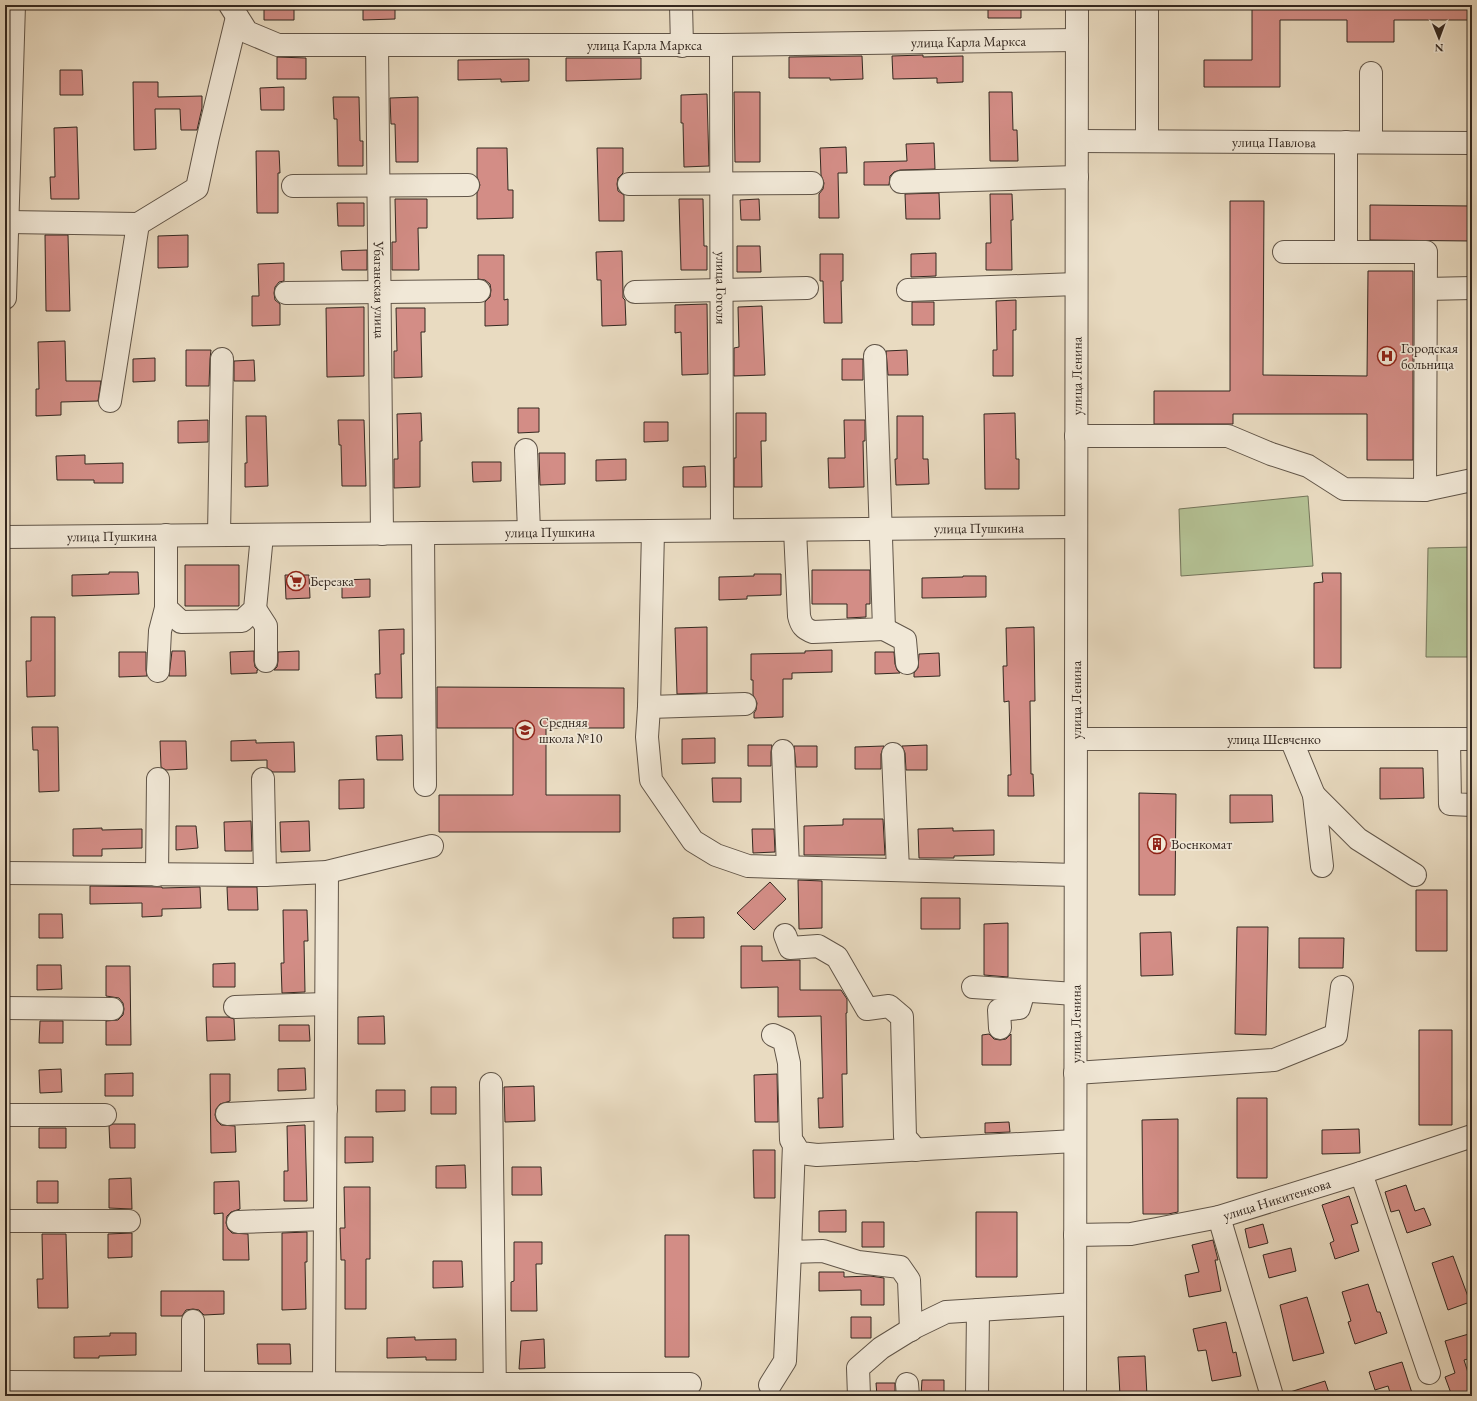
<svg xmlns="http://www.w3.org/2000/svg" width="1477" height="1401" font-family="'EB Garamond',serif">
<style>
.green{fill:#b4c194;stroke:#74745a}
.building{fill:#d38d86;stroke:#342820}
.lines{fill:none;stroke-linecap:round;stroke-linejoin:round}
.minor-casing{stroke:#615548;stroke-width:24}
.minor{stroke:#f1e8d7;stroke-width:22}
.labels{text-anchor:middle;stroke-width:3.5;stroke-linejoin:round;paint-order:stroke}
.street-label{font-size:14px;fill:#342820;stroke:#f1e8d7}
.poi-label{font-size:14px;fill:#342820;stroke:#f1e8d7;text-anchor:start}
</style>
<rect width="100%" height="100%" fill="#e9dbc1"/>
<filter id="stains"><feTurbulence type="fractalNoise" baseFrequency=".005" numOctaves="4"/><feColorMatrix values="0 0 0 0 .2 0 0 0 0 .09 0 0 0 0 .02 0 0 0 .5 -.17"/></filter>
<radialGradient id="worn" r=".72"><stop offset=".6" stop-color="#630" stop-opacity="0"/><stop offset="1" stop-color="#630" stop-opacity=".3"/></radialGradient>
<!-- green -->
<path class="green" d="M1308,496L1313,566L1181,576L1179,509Z
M1472,547V657H1426L1428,548Z"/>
<!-- building -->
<path class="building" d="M264,5H294V20H264Z
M363,5H395V19L363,20Z
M988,5H1021V18H988Z
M1252,5H1472V20H1394V42H1347V20H1280V87H1204V60H1252Z
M923,55V57L963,56V82L937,83V78L893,79L892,56Z
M862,56L863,79L830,80V78H789V57Z
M277,57L306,58V79H277Z
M566,58H641V79L566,81Z
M529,59V81L501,82V79L458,80V60Z
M60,70H82L83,95H60Z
M133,82H158V97L202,96V108L197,130H181L180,109H155L156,149L134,150Z
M284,87V110H261L260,88Z
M734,92H760V162H735Z
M989,92H1012L1013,130H1017L1018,161H990Z
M707,94L709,166L684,167L683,123H681V95Z
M333,97H359L360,141H363V166H338L337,119H334Z
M418,97V162H396L395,124H391L390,98Z
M77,127L79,199H51L50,177H55L54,128Z
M934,143L935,169L900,170L894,172L890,176L889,185H864V162L907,161L906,144Z
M846,147L847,173H838L839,218H819V194L823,189L824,183L821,175L820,148Z
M477,148H507L508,190H513V218L477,219V193L480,185L477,177Z
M597,148H623V173L618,178L617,184L618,191L624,195V221H599Z
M256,151H279L280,173H278V213H257Z
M939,193L940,219H906L905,194Z
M990,194H1012L1013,220H1011L1012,270H986V243H991Z
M395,199H427V228H418L419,270H392V242H396Z
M679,199H703L704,246H707V270H681Z
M759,199L760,220H741L740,200Z
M1230,201H1264L1263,375L1367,376L1368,271H1413V460H1367V414H1233V424H1154V391H1230Z
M337,203H364V226H338Z
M1370,205L1472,206V241L1370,240Z
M45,235H68L70,311H46Z
M188,235V267L158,268V236Z
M737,246H760L761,272H737Z
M367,250V270H342L341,251Z
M622,251L623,293V298L625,300L626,325L602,326L601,280H597L596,252Z
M936,253V276L911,277V254Z
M820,254H843V281H841L842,323H824L823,281H820Z
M478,255H504V300L508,299V325L485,326V302L490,297L491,290L490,284L485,280L478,279Z
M284,263V281L279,282L275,287L274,293L275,300L280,304V325L252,326V296H259L258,264Z
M1016,300V330H1013V376H993V350H997L996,301Z
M912,302H934V325H912Z
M707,304L708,374L682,375L681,332L675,333V305Z
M762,306L765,375L734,376V348L739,347L738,307Z
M364,307V376L327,377L326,308Z
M396,308H425V332H421L422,377L394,378V351H397Z
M65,341L66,381H101L98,401L61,402V415L36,416V389H39L38,342Z
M186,350H211L210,359L209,386H186Z
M907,350L908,375H888L886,351Z
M155,358V381L133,382V359Z
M842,359H863V380H842Z
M254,360L255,381H234V361Z
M518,408H539V432L518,433Z
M421,413L422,441H420V487L394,488V459H398L397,414Z
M736,413H766V441H761L762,487H734V458H736Z
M1015,413L1016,459H1019V489H985L984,414Z
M246,416H266L268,486L245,487V463H247Z
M897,416H923V459H928L929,484L896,485L895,459H897Z
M208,420V442L178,443V421Z
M338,420H364L366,486H342L341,445H339Z
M844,420H865V441H863L864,487L829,488L828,458H845Z
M644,422H668V441L644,442Z
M539,453H565V484L540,485Z
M85,455V464L123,463V483H94V480H57L56,456Z
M626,459V480L596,481V460Z
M472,462H501V481L473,482Z
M705,466L706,487H683V467Z
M185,565H239V606H185Z
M812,570H870V604H866V617L847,618V604H812Z
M109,572H138L139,594L72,596V575L109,574Z
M1322,573H1341V668H1314V583L1323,582Z
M754,574H781V595L747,596V599L719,600V577L754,576Z
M285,575H309L310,598L286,599Z
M963,576H986V597L922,598V578L963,577Z
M370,579V597L342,598V580Z
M31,617H55V696L27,697L26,661H31Z
M707,627V693L677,694L675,628Z
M1034,627L1035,701H1030L1031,774H1033L1034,796H1008V775H1011L1009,701L1004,702L1003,666H1007L1006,628Z
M404,629V654H401L402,698H376L375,674H380L379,630Z
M832,650V672L792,673V679H783V717L754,718V713L756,710L757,703L753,695V680H751V654L805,653V651Z
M172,651H185L186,676H169Z
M254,651V661L255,667L258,670H257V673L231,674L230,652Z
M299,651V670H274L277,667L278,661V652Z
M119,652H146V670L147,676L119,677Z
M875,652H894L895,664L897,670L900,673L875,674Z
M939,653L940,676L914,677V673L918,668L919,654Z
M437,687L624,688V728H546V795H620V832H439V795H513V728H437Z
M32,727H58L59,791L39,792L38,750H33Z
M402,735L403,760H377L376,736Z
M715,738V763L682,764V739Z
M256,740V743L294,742L295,772H273L267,768V760L231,761V741Z
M160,741H186L187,769L166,770L161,767Z
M748,745H772L771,752V766H748Z
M927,745V770H906L905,753L902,746Z
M794,746H817V767H796Z
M884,746L881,754V769H855V747Z
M1380,768H1423L1424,798L1380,799Z
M712,778H741V802H713Z
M364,779V808L339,809V780Z
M1139,793L1176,794L1175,895H1139Z
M1230,795H1272L1273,822L1230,823Z
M843,819H883L885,855H804V826L843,825Z
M251,821L252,851H225L224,822Z
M309,821L310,851L281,852L280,822Z
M176,826H196L198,848L176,850Z
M102,828V830L142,829V848L102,849V856H73V829Z
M953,828V831L994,830V855L954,856V858H919L918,829Z
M752,829H774L775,852L753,853Z
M798,880L822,881V928L799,929Z
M770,882L786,899L754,930L737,913Z
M90,886L162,887V888L200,887L201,908L162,909V916L142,917V903L90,904Z
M227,887H257L258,910H228Z
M1416,890H1447V951H1416Z
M921,898H960V929H921Z
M283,910H307L308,941H304L305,992L282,993L281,963H284Z
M39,914H62L63,938H39Z
M704,917V938H673V918Z
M1008,923V977L984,975V924Z
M1237,927H1268L1266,1035L1235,1034Z
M1171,932L1173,975L1141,976L1140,933Z
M1299,938H1344L1343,968H1299Z
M741,946H762V961L800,960V990H841L847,999V1013H846L847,1074H842L843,1127L819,1128L818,1098H823L821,1016L778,1017V987L741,988Z
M235,963V987H213V964Z
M37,965H61L62,989L37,990Z
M106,966H130L131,1045H106V1021L118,1020L123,1015L124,1009L123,1003L119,998L106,996Z
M384,1016L385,1044H358V1017Z
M206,1017H228L234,1019L235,1040L207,1041Z
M40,1021H63V1043H39Z
M279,1025H309L310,1041H279Z
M1419,1030H1452V1125H1419Z
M989,1034L994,1039L1000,1040L1006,1039L1011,1034V1065H982V1035Z
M305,1068L306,1090L278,1091V1069Z
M61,1069L62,1092L40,1093L39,1070Z
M133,1073V1096H105V1074Z
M210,1074H230V1101L220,1104L216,1109L215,1115L217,1121L221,1125L235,1126L236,1152L211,1153Z
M777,1074L778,1122H755L754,1075Z
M534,1086L535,1121L505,1122L504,1087Z
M431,1087H456V1114H431Z
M376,1090H405V1111L376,1112Z
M1237,1098H1267V1178H1237Z
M1178,1119V1212L1168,1214H1143L1142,1120Z
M1009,1122L1010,1132L985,1133V1123Z
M113,1124H135V1148H110L109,1126Z
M305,1125L307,1201H284V1171H288L287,1126Z
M39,1128H66V1148H39Z
M1359,1129L1360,1153L1322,1154V1130Z
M345,1137H373V1162L345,1163Z
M753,1150H775V1198H754Z
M465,1165L466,1188H436V1166Z
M512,1167H541L542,1195H512Z
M131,1178L132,1209L109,1208V1179Z
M37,1181H58V1203H37Z
M239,1181L240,1209L231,1212L227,1216L226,1223L228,1229L232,1233L248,1234L249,1260H223V1213L214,1214V1182Z
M1406,1185L1415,1211L1424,1208L1431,1225L1407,1233L1399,1210L1391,1212L1385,1192Z
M344,1187H370V1259H366V1309H345V1260H341L340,1228H345Z
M1349,1196L1358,1223L1351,1225L1359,1251L1335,1259L1330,1243L1334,1241L1322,1205Z
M846,1210V1232H819V1211Z
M976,1212H1017V1277H976Z
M862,1222H884V1247H862Z
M1263,1224L1268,1243L1249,1248L1245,1229Z
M307,1232V1262H305L306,1309L282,1310V1233Z
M132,1233V1257L108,1258V1234Z
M42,1234H66L68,1308H38L37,1279H43Z
M665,1235H689V1357H665Z
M1213,1240L1218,1260H1215L1221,1291L1189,1297L1185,1275L1199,1272L1192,1245Z
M514,1242H542V1264H536L537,1311H511V1282L514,1281Z
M1291,1248L1296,1271L1269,1278L1263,1255Z
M1453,1256L1470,1302L1448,1310L1432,1263Z
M433,1261H462L463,1287L433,1288Z
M819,1272H844V1277L870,1276L884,1278V1305H861V1290L819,1291Z
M1368,1284L1377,1312H1380L1387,1333L1355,1344L1348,1322L1351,1321L1342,1292Z
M161,1291H224V1314L204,1315L199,1310L193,1309L186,1310L182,1316H161Z
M1307,1297L1324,1353L1293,1361L1280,1305Z
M851,1317H871V1338H851Z
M1226,1322L1233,1353L1236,1352L1241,1376L1212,1381L1206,1350L1198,1351L1193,1329Z
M110,1333H136V1355L99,1356V1358H74V1337L110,1336Z
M1472,1333V1358L1464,1360L1472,1385V1393L1463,1396H1452L1445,1377L1455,1373L1445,1341Z
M415,1337V1340L456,1339V1360H426V1357L387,1358V1338Z
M544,1339L545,1368L519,1369L521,1341Z
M257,1344H290L291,1364H258Z
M1145,1356L1147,1396H1120L1118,1357Z
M1402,1362L1413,1396H1391L1388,1386L1375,1390L1369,1372Z
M922,1380H944V1396H921Z
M1325,1381L1330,1396H1288L1287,1393Z
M876,1383H895V1396H877Z"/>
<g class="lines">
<!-- minor casing -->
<g class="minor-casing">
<g id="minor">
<path id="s1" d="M230,5L247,32L278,45H721L1077,40"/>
<path d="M681,5L682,46"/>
<path d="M1147,5V140"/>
<path id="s2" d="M721,45L722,530"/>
<path id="s3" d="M377,46L382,534"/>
<path d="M1371,73V142"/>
<path id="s4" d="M1077,141L1472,143"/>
<path d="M1346,142V252"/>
<path d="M901,182L1077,177"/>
<path d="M629,184L812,183"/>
<path d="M293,186L468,185"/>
<path d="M8,222L138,224"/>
<path d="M1426,289L1472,288"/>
<path d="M908,290L1076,284"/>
<path d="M635,292L807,288"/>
<path d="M286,293L479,291"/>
<path d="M5,298L14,5"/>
<path d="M110,401L138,224L197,188L208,137L237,17"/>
<path d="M1076,436H1228L1271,454L1308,466L1344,489L1425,490L1426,252H1284"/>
<path d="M526,450L529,532"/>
<path d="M1425,490L1472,480"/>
<path d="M795,530L799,616C801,625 804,629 813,632L884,629L875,356"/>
<path d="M653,531L649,707L647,737L651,780L693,841L716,855L748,866L1075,875"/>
<path d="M423,533L425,785"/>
<path d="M166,535V608L181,622L242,621L255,609L262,535"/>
<path d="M219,535L222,359"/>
<path id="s5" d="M5,537L1076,527"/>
<path d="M255,609L266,626V661"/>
<path d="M884,629L905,640L907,663"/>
<path d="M158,671L160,631L166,608"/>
<path d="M649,707L745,704"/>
<path id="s6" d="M1076,739H1472"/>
<path d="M1291,739L1314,795L1322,866"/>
<path d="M1449,739L1450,804L1472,805"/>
<path d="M783,751L788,867"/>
<path d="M893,754L898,870"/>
<path d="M263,779L265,875"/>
<path d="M1314,795L1358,839L1415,875"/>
<path d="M5,873L265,875L327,872L432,846"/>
<path d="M157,875L158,779"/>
<path d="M785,935L790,948L818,946L837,957L867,1009L889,1006L902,1017L905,1137L916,1150"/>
<path d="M973,987L1075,994"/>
<path d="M235,1007L326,1004"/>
<path d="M5,1008L112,1009"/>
<path d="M1000,1028L999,1010L1019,1008L1024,991"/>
<path d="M773,1035L784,1040L789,1063L791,1140L800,1153L817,1155L1075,1141"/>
<path d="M1075,1073L1274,1060L1336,1035L1342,987"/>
<path d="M491,1084L495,1396"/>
<path d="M227,1114L326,1109"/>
<path d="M5,1115H105"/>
<path d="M794,1144L790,1252L823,1251L858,1262L900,1267L909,1280L911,1330"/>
<path d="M1361,1173L1429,1373"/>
<path d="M1219,1217L1272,1396"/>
<path d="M5,1221H129"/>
<path d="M238,1222L325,1219"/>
<path id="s7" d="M1075,1235L1131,1234L1219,1217L1361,1173L1472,1136"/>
<path d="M193,1321V1382"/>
<path d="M5,1382L496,1384H690"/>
<path d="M324,1383L327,872"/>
<path d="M907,1384L908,1396"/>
<path d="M770,1385L785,1361L790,1252"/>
<path d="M859,1396L858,1368L881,1348L915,1327L946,1312L1075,1304"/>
<path d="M977,1396L978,1310"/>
<path id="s8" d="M1075,1396L1077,5"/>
</g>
</g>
<!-- minor -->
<use href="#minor" class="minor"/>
</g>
<!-- icons -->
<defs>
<g id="hospital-ring" transform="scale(1)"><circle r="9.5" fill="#f1e8d7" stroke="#8f2418" stroke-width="1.5"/><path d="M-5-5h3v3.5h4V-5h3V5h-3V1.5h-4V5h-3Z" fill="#8f2418"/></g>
<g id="supermarket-ring" transform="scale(1)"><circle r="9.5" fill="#f1e8d7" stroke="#8f2418" stroke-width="1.5"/><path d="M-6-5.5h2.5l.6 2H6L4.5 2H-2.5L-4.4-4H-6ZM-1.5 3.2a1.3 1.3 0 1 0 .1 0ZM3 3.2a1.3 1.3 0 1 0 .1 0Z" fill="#8f2418"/></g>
<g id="school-ring" transform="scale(1)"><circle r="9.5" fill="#f1e8d7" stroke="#8f2418" stroke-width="1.5"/><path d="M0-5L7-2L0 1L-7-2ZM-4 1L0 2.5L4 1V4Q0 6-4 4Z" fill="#8f2418"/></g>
<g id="building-ring" transform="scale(1)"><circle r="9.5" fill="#f1e8d7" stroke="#8f2418" stroke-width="1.5"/><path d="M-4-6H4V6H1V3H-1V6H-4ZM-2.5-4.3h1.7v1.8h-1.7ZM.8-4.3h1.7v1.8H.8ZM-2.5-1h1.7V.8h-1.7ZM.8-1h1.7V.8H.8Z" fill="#8f2418"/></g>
</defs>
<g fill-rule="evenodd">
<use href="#hospital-ring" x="1387" y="356"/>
<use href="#supermarket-ring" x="296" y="581"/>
<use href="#school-ring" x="525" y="730"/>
<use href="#building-ring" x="1157" y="844"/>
</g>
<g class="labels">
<!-- street labels -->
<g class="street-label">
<text dy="5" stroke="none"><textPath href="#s1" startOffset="756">улица Карла Маркса</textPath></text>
<text dy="5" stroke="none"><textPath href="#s1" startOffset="432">улица Карла Маркса</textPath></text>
<text dy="5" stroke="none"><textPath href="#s4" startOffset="197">улица Павлова</textPath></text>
<text dy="5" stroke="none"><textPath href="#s2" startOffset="243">улица Гоголя</textPath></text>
<text dy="5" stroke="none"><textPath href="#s3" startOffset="244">Убаганская улица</textPath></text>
<text dy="5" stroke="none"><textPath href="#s8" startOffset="1020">улица Ленина</textPath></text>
<text dy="5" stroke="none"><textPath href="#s5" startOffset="974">улица Пушкина</textPath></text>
<text dy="5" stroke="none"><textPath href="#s5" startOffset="545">улица Пушкина</textPath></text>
<text dy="5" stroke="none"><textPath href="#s5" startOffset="107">улица Пушкина</textPath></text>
<text dy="5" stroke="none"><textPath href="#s8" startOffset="696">улица Ленина</textPath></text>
<text dy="5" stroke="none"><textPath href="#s6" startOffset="198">улица Шевченко</textPath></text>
<text dy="5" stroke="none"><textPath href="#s8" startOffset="372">улица Ленина</textPath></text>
<text dy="5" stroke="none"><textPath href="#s7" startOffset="206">улица Никитенкова</textPath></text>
</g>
<!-- poi labels -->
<g class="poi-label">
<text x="1401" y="353">Городская<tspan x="1401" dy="16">больница</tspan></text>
<text x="310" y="586">Березка</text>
<text x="539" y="727">Средняя<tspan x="539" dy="16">школа №10</tspan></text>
<text x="1171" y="849">Военкомат</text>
</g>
</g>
<!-- margin -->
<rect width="1477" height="1401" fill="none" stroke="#e9dbc1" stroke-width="20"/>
<rect x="6" y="6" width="1465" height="1389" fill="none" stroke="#342820" stroke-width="2"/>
<rect x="10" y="10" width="1457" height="1381" fill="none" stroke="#342820"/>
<!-- north arrow -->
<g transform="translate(1439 38) rotate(179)" stroke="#f1e8d7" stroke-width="3" paint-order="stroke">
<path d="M0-3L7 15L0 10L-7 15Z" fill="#342820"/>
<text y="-6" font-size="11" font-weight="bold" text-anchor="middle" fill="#342820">N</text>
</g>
<rect width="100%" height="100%" filter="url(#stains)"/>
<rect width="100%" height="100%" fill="url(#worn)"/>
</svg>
